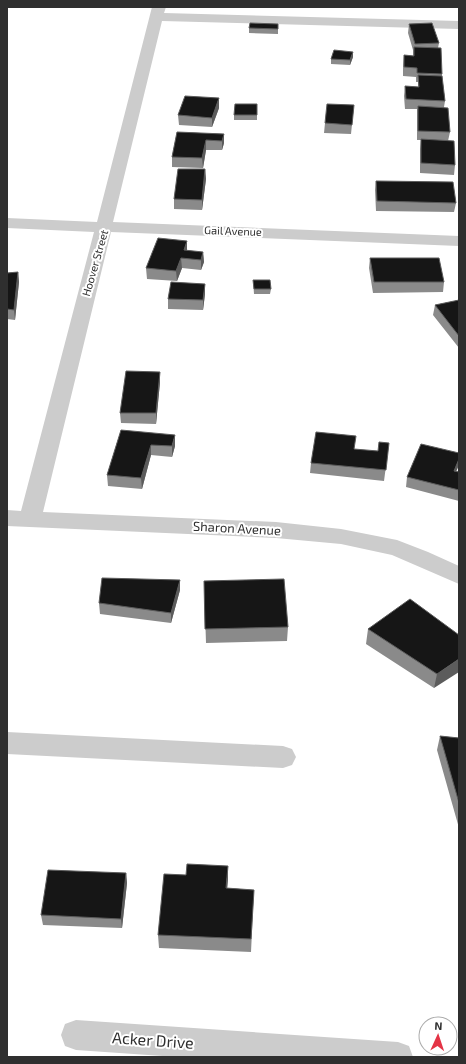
<svg xmlns="http://www.w3.org/2000/svg" width="466" height="1064" font-family="'Exo 2',sans-serif">
<style>
.lines{fill:none;stroke-linecap:round;stroke-linejoin:round}
.minor{fill:#ccc;fill-rule:evenodd}
.wall{fill:#8a8a8a}
.shaded-wall{fill:#5c5c5c}
.building{fill:#161616;stroke:#5c5c5c}
.labels{text-anchor:middle;stroke-width:4;stroke-linejoin:round;paint-order:stroke}
.far-street-label{font-size:11px;fill:#2f2f2f;stroke:#fff}
.street-label{font-size:13px;fill:#2f2f2f;stroke:#fff}
.near-street-label{font-size:16px;fill:#2f2f2f;stroke:#fff}
</style>
<rect width="100%" height="100%" fill="#fff"/>
<g class="lines">
<!-- minor -->
<path class="minor" d="M152,7H166L164,13L459,21V29L162,21L113,222L459,236V246L111,232L43,512L276,522L341,529L397,540L428,552L459,566V584L392,555L341,544L276,538L7,526V510L21,511L94,232L7,228V218L97,222Z
M7,732L283,746L292,749L296,757L292,765L283,768L7,754Z
M76,1020L398,1042L409,1046L413,1057H177L76,1050L65,1046L61,1035L65,1024Z"/>
</g>
<!-- wall -->
<path class="wall" d="M278,24V34L249,33V28Z
M409,24L439,43L438,48L442,74L445,101L444,107L450,132L448,141L455,165L454,175L420,173V149L421,140H417V109H405L404,96L405,86L418,87V82H416V77L403,76V65L404,55L413,56V50L408,33Z
M353,52V57L350,65L331,64V59Z
M219,98V108L212,127L179,125L178,115Z
M257,104V120H234V115Z
M354,105L351,134L324,133L325,123Z
M177,132L224,134V143L222,150H206L203,168L172,167V157Z
M205,169L206,179L202,210L174,209V199Z
M376,181L456,203L454,212L376,211L375,190Z
M187,241V251L203,252L204,262L201,270L182,268L177,281L147,279L146,268Z
M370,258L444,282L443,292L373,293L369,268Z
M18,272L19,282L15,320L7,319V273Z
M253,280L271,289L270,294H254Z
M205,284V294L203,310L168,309V299Z
M459,300V348L433,315L435,305Z
M160,382L156,424L121,423L120,413Z
M121,430L175,446L172,457L151,455L142,489L108,486L107,475Z
M389,443L384,481L310,473L311,463L378,451Z
M459,453V465L456,471L459,472V501L406,487L407,477Z
M180,580V590L171,623L100,614L99,603Z
M204,581L288,627L287,641L206,643Z
M368,629L459,635L434,688L366,644Z
M440,736L459,738V828L437,750Z
M126,873L127,883L122,928L43,925L41,915Z
M228,879L227,888L254,890L251,952L159,948L158,935Z"/>
<!-- shaded-wall -->
<path class="shaded-wall" d="M353,52V57L350,65V60Z
M219,98V108L212,127V118Z
M224,134V143L222,150V141Z
M206,140V150L203,168L202,158Z
M205,169L206,179L202,210V200Z
M187,241V251L184,250Z
M203,252L204,262L201,270V260Z
M181,258L182,268L177,281L176,271Z
M18,272L19,282L15,320L14,310Z
M205,284V294L203,310V300Z
M160,372V382L156,424V413Z
M175,435V446L172,457V446Z
M151,445V455L142,489L141,478Z
M459,459V465L452,481L454,471Z
M180,580V590L171,623V613Z
M459,659V672L434,688L437,674Z
M228,866V879L226,902V888Z
M126,873L127,883L122,928L121,919Z"/>
<!-- building -->
<path class="building" d="M250,23L278,24V29L249,28Z
M432,23L439,43L415,44L409,24Z
M414,47L441,48L442,74L417,73V68L404,67V55L414,56Z
M334,50L353,52L350,60L331,59Z
M418,75L442,76L445,101L406,99L405,86L419,87Z
M185,96L219,98L212,118L178,115Z
M235,104H257V115H234Z
M327,104L354,105L352,125L325,123Z
M418,106L448,108L450,132L418,131Z
M177,132L224,134L222,141L206,140L202,158L172,157Z
M421,139L454,141L455,165L421,163Z
M178,169H205L202,200L174,199Z
M376,181L453,182L456,203L377,201Z
M158,238L187,241L184,250L203,252L201,260L181,258L176,271L146,268Z
M370,258H439L444,282H374Z
M18,272L14,310L7,309V273Z
M253,280H270L271,289H254Z
M171,282L205,284L203,300L168,299Z
M459,300V336L435,305Z
M126,371L160,372L156,413H120Z
M121,430L175,435L172,446L151,445L141,478L107,475Z
M316,432L356,436L354,449L378,451L379,442L389,443L386,470L311,463Z
M421,444L459,453V459L454,471L459,472V490L407,477Z
M102,578L180,580L171,613L99,603Z
M284,579L288,627L205,629L204,581Z
M410,599L459,635V659L437,674L368,629Z
M440,736L459,738V803Z
M187,864L228,866L226,888L254,890L251,939L158,935L164,874L186,875Z
M48,870L126,873L121,919L41,915Z"/>
<g class="labels">
<!-- far-street labels -->
<g class="far-street-label">
<text transform="translate(233 231) rotate(2)" y="4">Gail Avenue</text>
<text transform="translate(95 263) rotate(-74)" y="4">Hoover Street</text>
</g>
<!-- street labels -->
<g class="street-label">
<text transform="translate(237 528) rotate(3)" y="5">Sharon Avenue</text>
</g>
<!-- near-street labels -->
<g class="near-street-label">
<text transform="translate(153 1040) rotate(4)" y="6">Acker Drive</text>
</g>
</g>
<!-- border -->
<rect width="466" height="1064" fill="none" stroke="#2f2f2f" stroke-width="16"/>
<!-- north arrow -->
<g transform="translate(438 1036) rotate(3)"><circle r="19" fill="#ffffff" stroke="#acacac"/>
<path d="M0-3L7 15L0 10L-7 15Z" fill="#e43446"/>
<text y="-6" font-size="11" font-weight="bold" text-anchor="middle" fill="#2f2f2f">N</text>
</g>
</svg>
